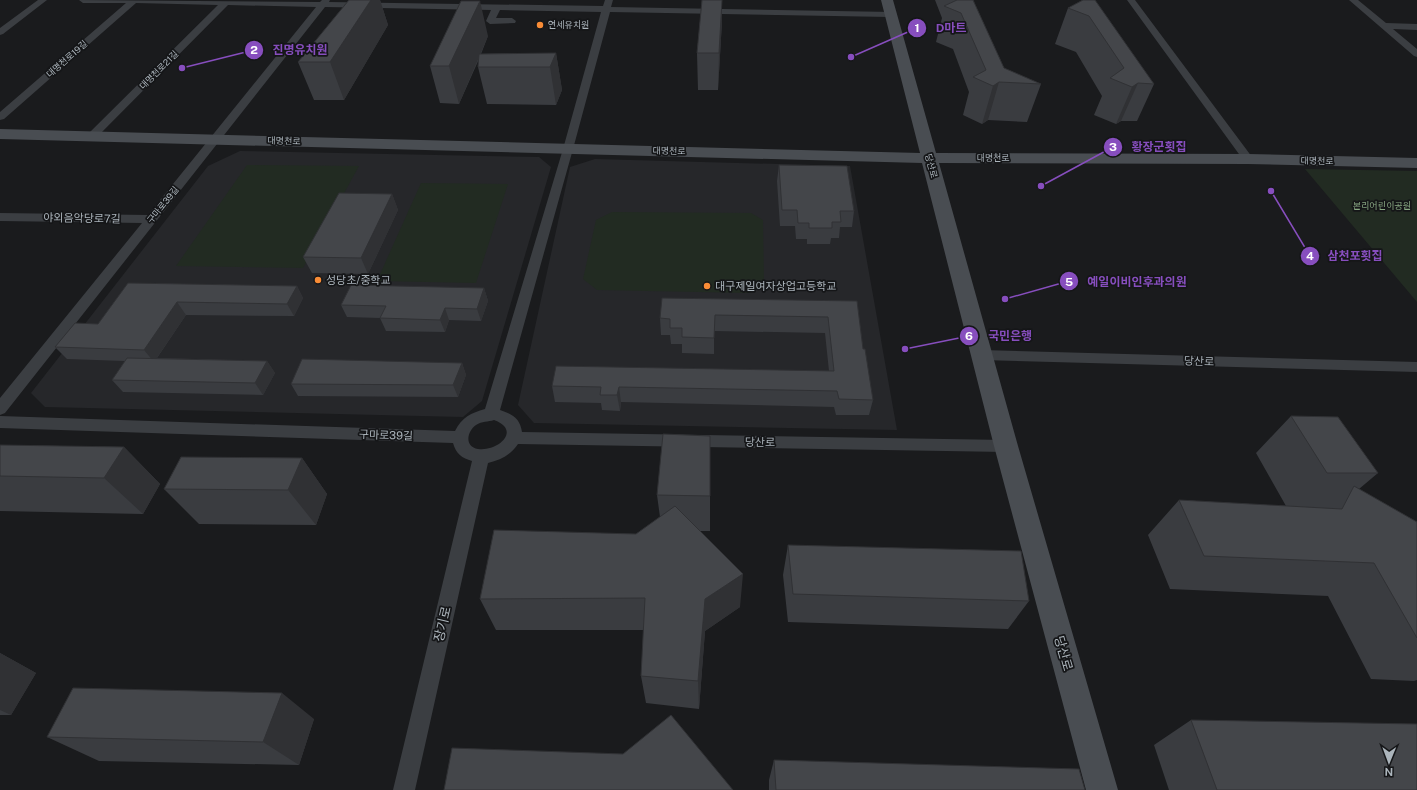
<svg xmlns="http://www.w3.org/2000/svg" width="1417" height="790" font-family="'Public Sans','Noto Sans KR',sans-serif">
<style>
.built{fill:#26272a}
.green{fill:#222b22}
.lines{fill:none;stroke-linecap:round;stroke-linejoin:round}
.street{fill:#3b3e42;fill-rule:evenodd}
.secondary{fill:#494d52;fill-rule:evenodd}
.wall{fill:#3a3c40}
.shaded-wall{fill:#303134}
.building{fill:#44464a;stroke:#303134}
.poi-dot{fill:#f98c36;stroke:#151618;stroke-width:1.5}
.labels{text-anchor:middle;stroke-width:3.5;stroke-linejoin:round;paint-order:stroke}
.far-poi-label{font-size:9px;fill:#acb5bc;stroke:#151618;text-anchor:start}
.far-street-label{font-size:9px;fill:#acb5bc;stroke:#151618}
.far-park-label{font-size:9px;fill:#89a883;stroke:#151618}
.street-label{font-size:11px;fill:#acb5bc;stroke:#151618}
.poi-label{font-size:11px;fill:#acb5bc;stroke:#151618;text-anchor:start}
.near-street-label{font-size:13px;fill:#acb5bc;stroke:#151618}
.leader{fill:none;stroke:#874ebe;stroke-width:1.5}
.callout-dot{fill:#874ebe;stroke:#151618;stroke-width:1.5}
.mark-label{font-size:12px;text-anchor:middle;font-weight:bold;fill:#fff}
.callout-label{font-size:12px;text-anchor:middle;font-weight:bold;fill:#874ebe;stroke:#151618;stroke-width:3.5;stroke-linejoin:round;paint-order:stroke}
</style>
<rect width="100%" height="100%" fill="#1a1b1d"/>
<!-- built -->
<path class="built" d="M240,151L539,157L551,167L482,401L463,417L45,407L31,393L208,166Z
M595,159L850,166L897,430L534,423L518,405L570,167Z"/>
<!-- green -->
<path class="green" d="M247,165L359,166L303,268L176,266Z
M1305,169L1417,171V302Z
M421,183L508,184L476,283L377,281Z
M612,212L751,213L763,220L764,284L749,293L597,290L583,279L596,220Z"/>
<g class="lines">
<!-- street -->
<path class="street" d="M38,0H47L3,34L0,35V28Z
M79,0L320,2L322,0H330L329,2L603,6L605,0H613L611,7L893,12L894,14L893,16L890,17L610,12L573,149L500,410C512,414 520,418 522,432L1006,440L1012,441L1014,446L1012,451L1006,452L518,444C511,455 500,460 488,463L415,790H393L472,461C462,458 456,454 453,443L0,428V416L455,431C462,417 471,413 485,409L563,149L601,12L500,10L496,18H512L516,21L515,23L490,24L486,21L491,10L325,7L5,413L0,415V398L142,223L0,221V213L148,215L316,7L228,5L96,138H88L87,136L88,134L218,5L136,3L4,119L0,120V112L126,3H83ZM494,420C522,430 498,452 478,449C464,447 467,431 476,425C482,421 488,422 494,420Z
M1127,0H1135L1252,157L1254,159L1252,161H1244Z
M1349,0H1358L1386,23L1417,24V30L1393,29L1417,49V57L1414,56Z
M981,350L1417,362V372L981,360L976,359L974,355L976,351Z"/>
<!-- secondary -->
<path class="secondary" d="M881,0H893L936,153L1248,154L1417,158V168L1248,164L939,163L1018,446L1118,790H1086L994,446L922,163L0,139V129L920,153Z"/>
</g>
<!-- wall -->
<path class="wall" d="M349,0H380L388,25L344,100H314L298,62Z
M702,0H722V21L718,90H698L697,53Z
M935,0H973L1004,68L1041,84L1027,122L988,120L982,124L963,115L969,92L953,49L936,42L942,18Z
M1083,0L1154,84L1137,121H1121L1116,124L1094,115L1102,96L1076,52L1055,44L1068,8Z
M488,36L481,54L556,53L562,90L556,105L487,104L478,67L479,59L459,104L440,103L430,66Z
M779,165L854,211L852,227H840L839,238H831L830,244H807V239H796L795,226H780L777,181Z
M392,194L398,210L368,274L312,273L303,257Z
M128,283L297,286L303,298L294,316L186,315L157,358L267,361L275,373L263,395L123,392L112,380L125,361L67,359L55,347L98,324Z
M484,288L488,301L481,321L449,320L445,332L386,331L380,318L347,317L341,305Z
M857,301L863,349L873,400L869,415H836L834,407L621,402L620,411L602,410L601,403L555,402L552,386L829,371L825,333L714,331V354L682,353V344H671L670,335H661L660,318Z
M462,363L466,375L458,397L298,396L291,384Z
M1291,416L1378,473L1359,489L1417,522V680L1414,681L1371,679L1328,596L1170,589L1148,535L1179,500L1286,506L1256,453Z
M710,436V531H700L740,607L705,631L699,709L646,703L641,676L644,630H496L480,599L636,534L660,517L657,495Z
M0,445L124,447L160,484L143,514L0,511Z
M302,458L327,494L316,525L199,524L164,489Z
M788,545L1029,601L1008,629L788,622L783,575Z
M0,653L36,673L11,715H0Z
M314,719L299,765L99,761L47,737Z
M1191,720L1417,790H1169L1154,745Z
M774,760L1085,790H769V780Z"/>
<!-- shaded-wall -->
<path class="shaded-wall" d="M371,0H380L388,25L344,100L330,62Z
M722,0V21L718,90L719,53Z
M480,1L488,36L459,104L449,66Z
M556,53L562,90L556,105L550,67Z
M999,82L988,120L982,124L993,86Z
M1138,83L1121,121L1116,124L1132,87Z
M392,194L398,210L368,274L361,258Z
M297,286L303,298L294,316L287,304Z
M484,288L488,301L481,321L477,309Z
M177,302L186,315L154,362L144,350Z
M445,308L449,320L445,332L440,320Z
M267,361L275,373L263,395L255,383Z
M462,363L466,375L458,397L453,385Z
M619,387L621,402L620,411L617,395Z
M124,447L160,484L143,514L104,478Z
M302,458L327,494L316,525L288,490Z
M743,574L740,607L705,631L699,709L698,681L705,599Z
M0,653L36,673L11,715L0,710Z
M282,693L314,719L299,765L263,742Z"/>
<!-- building -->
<path class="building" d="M349,0H371L330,62H298Z
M702,0H722L719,53H697Z
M957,0H973L1004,68L1041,84L999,82L993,86L973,77L986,70L961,13L944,6Z
M1083,0H1095L1154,84L1138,83L1132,87L1110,78L1124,68L1089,16L1068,8Z
M461,1H480L449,66H430Z
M556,53L550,67H478L479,54Z
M779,165L847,166L854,211H840L841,222H832V228H809V223H798L797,210H782Z
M339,193L392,194L361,258L303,257Z
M128,283L297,286L287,304L177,302L144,350L55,347L75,323L98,324Z
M351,285L484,288L477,309L445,308L440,320L380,318L386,306L341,305Z
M662,298L857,301L863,349H865L873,400L839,399L837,391L619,387L617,395H600L601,387L552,386L556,366L834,371L828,317L715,315L714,338L682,337V328H670V319L660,318Z
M127,358L267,361L255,383L112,380Z
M302,359L462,363L453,385L291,384Z
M1291,416L1338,417L1378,473H1327Z
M663,434L710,436V496L657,495Z
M0,445L124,447L104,478L0,476Z
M181,457L302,458L288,490L164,489Z
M1354,486L1417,522V638L1374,563L1204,556L1179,500L1342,509Z
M675,506L743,574L705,599L698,681L641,676L645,598L480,599L494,530L636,534Z
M788,545L1021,551L1029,601L793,594Z
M73,688L282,693L263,742L47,737Z
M671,715L733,790H444L452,748L623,754Z
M1191,720L1417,724V790H1217Z
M774,760L1079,769L1085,790H776Z"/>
<!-- markers -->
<g class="poi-dot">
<circle cx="540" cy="25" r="4"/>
<circle cx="318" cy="280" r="4"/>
<circle cx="707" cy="286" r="4"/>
</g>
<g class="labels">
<!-- far-poi labels -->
<g class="far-poi-label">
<text x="548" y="28">연세유치원</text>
</g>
<!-- far-street labels -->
<g class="far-street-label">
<text transform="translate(67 59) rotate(-41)" y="3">대명천로19길</text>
<text transform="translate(159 70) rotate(-45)" y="3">대명천로21길</text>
<text transform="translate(284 141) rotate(2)" y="3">대명천로</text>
<text transform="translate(669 151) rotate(1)" y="3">대명천로</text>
<text x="993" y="161">대명천로</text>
<text transform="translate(1317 161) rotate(1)" y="3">대명천로</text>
<text transform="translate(931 166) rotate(75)" y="3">당산로</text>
<text transform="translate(163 205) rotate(-51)" y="3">구마로39길</text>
</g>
<!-- far-park labels -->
<g class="far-park-label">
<text x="1382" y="209">본리어린이공원</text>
</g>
<!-- street labels -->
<g class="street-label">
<text transform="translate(82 218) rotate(1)" y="4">야외음악당로7길</text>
<text transform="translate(1199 361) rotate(2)" y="4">당산로</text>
<text transform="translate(386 435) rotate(2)" y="4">구마로39길</text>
<text transform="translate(760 442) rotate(1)" y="4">당산로</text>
</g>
<!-- poi labels -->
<g class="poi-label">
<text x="326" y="284">성당초/중학교</text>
<text x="715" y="290">대구제일여자상업고등학교</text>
</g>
<!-- near-street labels -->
<g class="near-street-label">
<text transform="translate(442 624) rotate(-77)" y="5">장기로</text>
<text transform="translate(1064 653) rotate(74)" y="5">당산로</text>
</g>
</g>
<!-- callouts -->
<path class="leader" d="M851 57L917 28M182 68L254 50M1041 186L1113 147M1271 191L1310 256M1005 299L1069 281M905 349L969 336"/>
<g class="callout-dot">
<circle cx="851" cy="57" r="4"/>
<circle cx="182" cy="68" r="4"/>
<circle cx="1041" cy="186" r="4"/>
<circle cx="1271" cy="191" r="4"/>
<circle cx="1005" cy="299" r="4"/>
<circle cx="905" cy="349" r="4"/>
<circle cx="917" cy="28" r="10"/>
<circle cx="254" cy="50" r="10"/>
<circle cx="1113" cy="147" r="10"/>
<circle cx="1310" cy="256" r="10"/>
<circle cx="1069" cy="281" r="10"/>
<circle cx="969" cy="336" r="10"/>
</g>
<g class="mark-label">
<text x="917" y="32">1</text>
<text x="254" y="54">2</text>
<text x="1113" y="151">3</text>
<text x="1310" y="260">4</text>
<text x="1069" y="286">5</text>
<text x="969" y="340">6</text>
</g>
<g class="callout-label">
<text x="951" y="32">D마트</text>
<text x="300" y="54">진명유치원</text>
<text x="1159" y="151">황장군횟집</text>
<text x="1355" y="260">삼천포횟집</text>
<text x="1137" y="286">예일이비인후과의원</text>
<text x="1010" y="340">국민은행</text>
</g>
<!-- north arrow -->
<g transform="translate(1389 762) rotate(181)" stroke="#151618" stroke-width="3" paint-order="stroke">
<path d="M0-3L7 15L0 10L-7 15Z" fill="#acb5bc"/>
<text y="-6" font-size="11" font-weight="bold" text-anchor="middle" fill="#acb5bc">N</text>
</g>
</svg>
